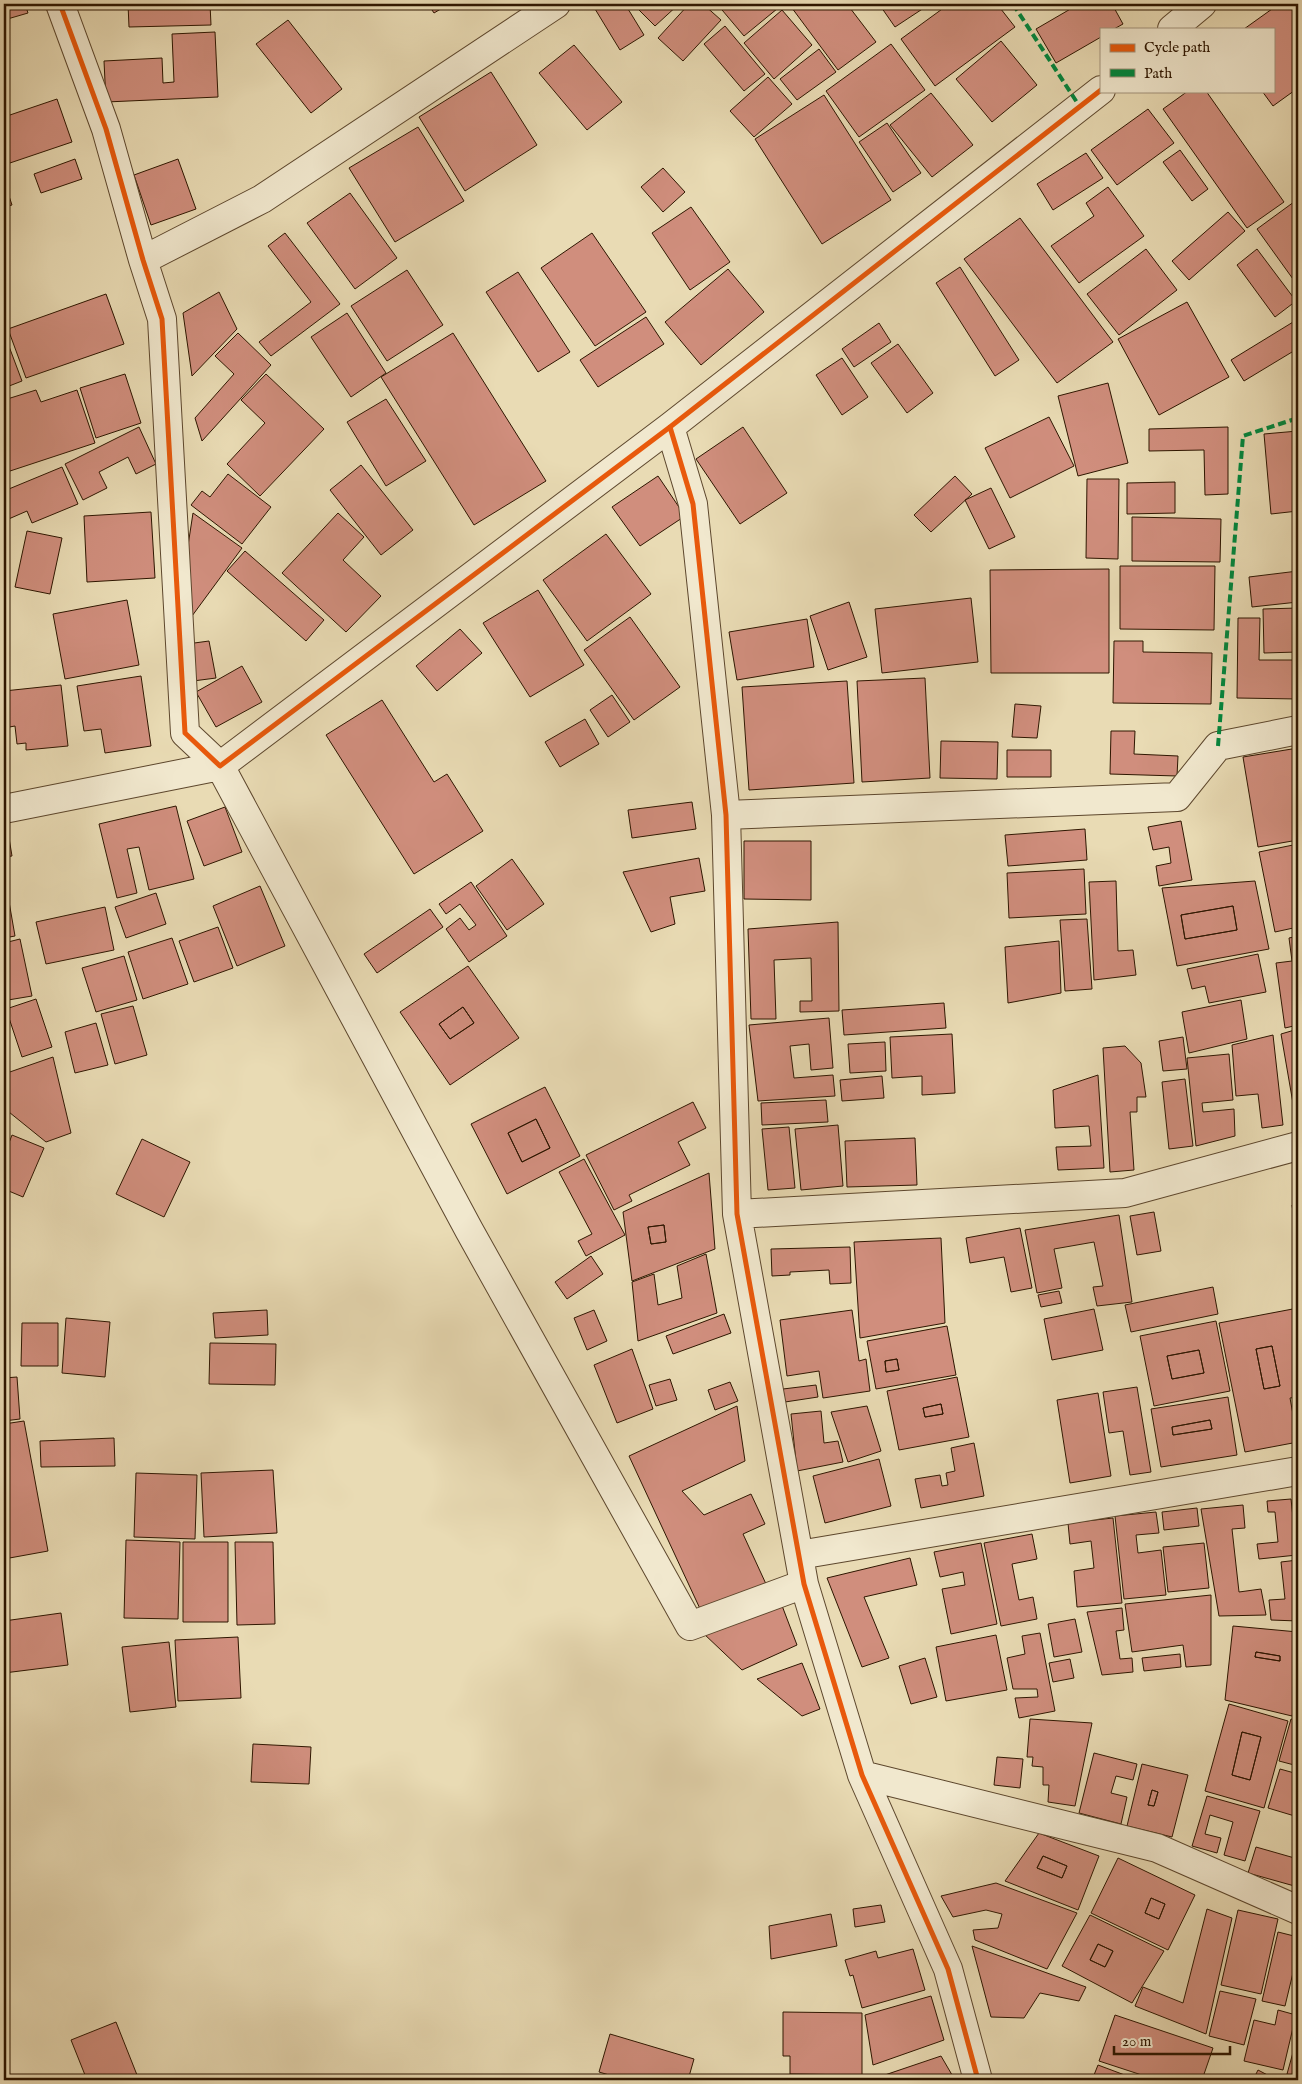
<svg xmlns="http://www.w3.org/2000/svg" width="1302" height="2084" font-family="'IM FELL English',serif">
<style>
.building{fill:#d08e7d;stroke:#2e1600;fill-rule:evenodd}
.lines{fill:none;stroke-linecap:round;stroke-linejoin:round}
.minor-casing{stroke:#5d472d;stroke-width:30}
.minor{stroke:#f1e8ce;stroke-width:28}
.quiet{stroke:#00873e;stroke-width:4;stroke-dasharray:8 4;stroke-linecap:butt}
.cycleway-casing{stroke:#f1e8ce;stroke-width:8}
.cycleway{stroke:#e8590c;stroke-width:5}
</style>
<rect width="100%" height="100%" fill="#e9dbb4"/>
<filter id="stains"><feTurbulence type="fractalNoise" baseFrequency=".004" numOctaves="4"/><feColorMatrix values="0 0 0 0 .2 0 0 0 0 .09 0 0 0 0 .02 0 0 0 .5 -.17"/></filter>
<radialGradient id="worn" r=".72"><stop offset=".6" stop-color="#630" stop-opacity="0"/><stop offset="1" stop-color="#630" stop-opacity=".3"/></radialGradient>
<!-- building -->
<path class="building" d="M4,4H25L28,13L4,20Z
M128,4H210L211,25L129,27Z
M428,4H449L434,13Z
M592,4H625L644,35L620,50Z
M637,4H679L655,26L635,6Z
M689,4H703L721,20L683,61L658,38Z
M717,4H783L744,36Z
M789,4H847L876,42L838,70Z
M879,4H930L895,27Z
M949,4H997L1015,27L935,86L901,39Z
M1079,4H1112L1123,24L1114,29H1101V37L1056,63L1036,29Z
M1279,4H1290L1298,16V88L1273,106L1262,91H1273V29H1244Z
M782,10L812,45L774,79L744,43Z
M288,20L342,89L311,113L256,44Z
M725,26L765,74L744,91L704,44Z
M215,32L218,97L106,102L104,61L162,58L163,83L174,82L172,34Z
M1001,41L1037,85L992,122L956,79Z
M891,44L925,90L859,137L826,91Z
M574,45L622,102L587,130L539,73Z
M819,49L836,72L797,100L780,79Z
M491,72L537,145L465,191L419,117Z
M768,77L792,104L754,137L730,111Z
M1188,91H1206L1284,202L1247,228L1163,109Z
M931,93L973,145L932,177L890,125Z
M824,95L891,200L822,244L755,139Z
M57,99L72,142L4,165V117Z
M1148,109L1174,143L1117,185L1091,150Z
M887,123L921,173L893,192L859,142Z
M418,127L464,201L395,242L349,168Z
M1180,150L1208,189L1192,201L1163,162Z
M1086,153L1103,178L1053,210L1037,184Z
M75,159L82,179L41,193L34,174Z
M178,159L196,209L151,225L134,175Z
M663,168L685,192L663,212L641,187Z
M4,181L12,205L4,207Z
M1108,187L1144,236L1079,283L1051,246L1094,216L1086,203Z
M350,193L397,258L355,289L307,223Z
M1298,199V286L1257,229Z
M691,207L730,262L690,290L652,233Z
M1228,212L1245,231L1189,280L1172,261Z
M1020,218L1113,342L1057,383L964,259Z
M285,233L340,304L271,356L259,342L311,302L268,246Z
M592,233L646,312L595,346L541,268Z
M1146,249L1177,290L1119,335L1087,294Z
M1257,249L1296,301L1275,317L1237,265Z
M960,267L1019,360L995,376L936,283Z
M728,269L764,312L701,365L665,322Z
M407,270L443,325L387,361L351,306Z
M518,272L570,352L538,372L486,292Z
M219,292L237,329L192,376L183,313Z
M106,294L124,344L26,378L8,329Z
M1187,302L1229,377L1159,415L1118,339Z
M347,313L386,373L351,397L311,337Z
M646,317L664,344L598,387L580,360Z
M1298,319V350L1297,349L1244,381L1231,360Z
M879,323L891,342L854,367L842,349Z
M4,333L22,381L4,388Z
M238,333L271,365L202,441L195,418L234,374L215,356Z
M453,333L546,481L474,525L381,377Z
M898,344L933,393L907,413L871,363Z
M842,358L868,397L842,415L816,375Z
M125,374L141,423L96,438L80,388Z
M266,374L324,429L260,496L227,464L265,423L241,400Z
M1108,383L1128,463L1078,476L1058,396Z
M36,390L41,402L77,390L95,443L4,473V400Z
M386,399L426,461L386,486L347,422Z
M1049,417L1074,466L1010,498L985,448Z
M139,427L156,464L136,474L128,457L99,472L107,488L83,500L65,464Z
M743,427L787,493L740,524L696,459Z
M1228,427V494L1205,495L1204,450L1149,451V429Z
M1298,431V511L1271,514L1264,434Z
M361,465L413,530L381,555L330,490Z
M62,467L78,504L32,523L27,511L4,521V491Z
M228,474L271,507L242,544L191,505L202,491L210,497Z
M658,476L685,516L640,546L612,507Z
M955,476L972,494L931,532L914,515Z
M1087,479H1119L1118,559L1086,558Z
M1175,482V513L1127,514V483Z
M991,488L1015,537L989,549L965,500Z
M151,512L155,578L87,582L84,516Z
M193,513L242,548L192,616L178,611Z
M338,513L364,537L343,560L381,596L346,632L282,573Z
M1132,517L1221,519L1220,562L1132,561Z
M27,531L62,538L50,594L15,587Z
M606,534L651,594L587,641L543,580Z
M245,551L324,620L306,641L227,571Z
M1120,566H1215L1214,630L1120,629Z
M1109,569V673H991L990,570Z
M1298,571V602L1252,607L1249,577Z
M538,590L584,665L530,697L483,623Z
M971,598L978,662L882,673L875,609Z
M127,600L139,665L65,679L53,614Z
M849,602L867,657L828,670L810,616Z
M1298,608V652L1264,653L1263,609Z
M630,617L680,687L634,720L584,650Z
M1238,618H1260L1259,660H1298V699L1237,698Z
M807,619L814,667L737,680L729,632Z
M460,629L482,653L437,691L416,666Z
M209,641L216,678L193,681L187,644Z
M1114,641H1143V652L1212,653L1211,704L1113,703Z
M242,666L262,702L216,727L196,692Z
M141,676L151,746L105,753L101,729L84,731L77,686Z
M925,678L930,778L862,782L857,681Z
M847,681L854,783L749,790L742,687Z
M61,685L68,746L26,750V743L17,744L15,726L4,728V691Z
M612,695L630,722L608,737L590,710Z
M382,700L434,782L447,774L483,831L414,874L326,735Z
M1015,704L1041,706L1037,738L1012,737Z
M585,719L599,744L560,767L545,742Z
M1111,731H1135L1134,754L1178,756L1177,776L1110,774Z
M941,741L998,742L997,779L940,778Z
M1298,748V840L1258,847L1243,757Z
M1007,750H1051V777H1007Z
M692,802L696,829L632,838L628,810Z
M176,806L194,879L149,890L139,847L127,849L137,893L117,898L99,824Z
M225,807L242,852L204,866L187,821Z
M1181,821L1192,880L1159,886L1156,866L1171,863L1169,847L1153,850L1148,827Z
M4,826H7L12,856L4,857Z
M1085,829L1087,860L1008,866L1005,835Z
M744,841H811V900L744,899Z
M1298,844V927L1275,932L1259,852Z
M699,858L705,891L670,897L675,924L651,932L623,872Z
M512,859L544,904L507,930L476,886Z
M1084,869L1086,914L1009,918L1007,873Z
M4,873L15,936L4,938Z
M1116,881L1118,951L1133,950L1136,975L1094,980L1089,882Z
M1255,881L1269,949L1177,966L1162,888ZM1233,906L1237,930L1185,939L1181,915Z
M471,882L507,936L469,962L446,929L460,918L469,930L476,925L460,904L446,914L439,904Z
M260,886L285,946L237,966L213,906Z
M156,893L166,924L126,938L115,907Z
M1233,906L1237,930L1185,939L1181,915Z
M105,907L114,950L46,964L36,922Z
M430,909L443,927L377,973L364,954Z
M1087,919L1092,989L1065,991L1060,920Z
M838,922L839,1011L800,1012V1001H812L811,958L774,960L776,1019H751L748,929Z
M218,927L233,968L194,982L179,941Z
M1298,936V1025L1285,1028L1276,963L1292,961L1289,938Z
M172,938L188,984L143,999L128,952Z
M20,939L32,996L8,1000L4,978V943Z
M1059,941L1061,993L1008,1003L1005,947Z
M1258,954L1266,992L1209,1003L1205,986L1192,989L1187,969Z
M124,956L137,1000L96,1012L82,968Z
M468,966L519,1038L450,1085L400,1012ZM463,1007L474,1023L450,1039L439,1024Z
M36,999L52,1047L22,1057L6,1009Z
M1241,1000L1247,1039L1189,1053L1182,1012Z
M944,1003L946,1028L844,1035L842,1010Z
M133,1006L147,1055L115,1064L101,1014Z
M463,1007L474,1023L450,1039L439,1024Z
M829,1018L833,1068L811,1070L809,1044L790,1046L794,1078L833,1075L835,1096L758,1101L749,1025Z
M96,1023L108,1065L75,1073L65,1032Z
M1298,1029V1114L1295,1115L1281,1034Z
M952,1034L955,1093L922,1095V1076L892,1078L890,1037Z
M1273,1035L1283,1125L1262,1128L1258,1094L1236,1096L1232,1045Z
M1183,1037L1187,1069L1163,1071L1159,1041Z
M885,1042L886,1071L850,1073L848,1044Z
M1125,1046L1141,1063L1146,1097H1137V1112H1130L1134,1170L1110,1172L1103,1048Z
M1229,1054L1233,1100L1202,1103L1203,1112L1234,1109L1235,1136L1196,1146L1187,1058Z
M53,1057L71,1133L46,1142L4,1108V1074Z
M1098,1075L1104,1168L1058,1170L1056,1147L1091,1146L1089,1126L1055,1128L1053,1090Z
M882,1076L884,1098L842,1101L840,1080Z
M1185,1079L1193,1146L1169,1149L1162,1082Z
M545,1087L580,1156L507,1194L471,1124ZM536,1119L550,1148L522,1162L508,1133Z
M826,1100L828,1122L762,1125L761,1103Z
M693,1102L706,1128L678,1142L690,1165L629,1195L632,1201L614,1210L586,1155Z
M536,1119L550,1148L522,1162L508,1133Z
M838,1125L843,1186L801,1190L795,1129Z
M789,1127L795,1188L768,1190L762,1129Z
M12,1135L44,1148L23,1197L4,1189V1156Z
M915,1138L917,1185L847,1187L845,1141Z
M142,1139L190,1162L164,1217L116,1194Z
M584,1159L625,1235L586,1256L578,1241L592,1234L559,1172Z
M709,1173L715,1249L632,1281L623,1212ZM664,1225L666,1242L651,1244L648,1227Z
M1298,1203V1248L1292,1205Z
M1154,1212L1161,1251L1137,1255L1130,1216Z
M1119,1215L1132,1302L1097,1306L1093,1287L1103,1286L1094,1242L1054,1249L1062,1288L1037,1293L1025,1230Z
M664,1225L666,1242L651,1244L648,1227Z
M1020,1228L1032,1288L1011,1292L1004,1257L970,1263L966,1238Z
M941,1238L945,1323L860,1338L854,1242Z
M850,1247L851,1283L830,1284L829,1270L790,1272V1275L772,1276L771,1249Z
M706,1254L717,1313L638,1341L632,1282L654,1274L658,1305L682,1298L677,1266Z
M591,1256L603,1274L567,1299L555,1282Z
M1213,1287L1218,1314L1131,1332L1125,1305Z
M1059,1291L1062,1303L1041,1307L1038,1295Z
M1298,1308V1397L1290,1398L1298,1442L1245,1452L1219,1323ZM1272,1346L1280,1386L1264,1389L1256,1349Z
M1094,1309L1103,1350L1052,1360L1044,1319Z
M267,1310L268,1335L215,1338L213,1313Z
M594,1310L607,1341L587,1350L574,1318Z
M852,1310L859,1361L866,1359L870,1391L823,1398L819,1371L787,1376L780,1320Z
M724,1314L731,1333L673,1354L666,1336Z
M66,1318L110,1322L105,1377L62,1373Z
M1216,1321L1230,1391L1154,1406L1140,1336ZM1199,1350L1204,1373L1172,1379L1167,1356Z
M22,1323H58V1366H21Z
M947,1326L956,1375L876,1389L867,1341ZM897,1359L899,1370L886,1372L885,1361Z
M210,1343L276,1344L275,1385L209,1384Z
M1272,1346L1280,1386L1264,1389L1256,1349Z
M632,1349L653,1409L617,1423L594,1365Z
M1199,1350L1204,1373L1172,1379L1167,1356Z
M897,1359L899,1370L886,1372L885,1361Z
M17,1377L20,1419L4,1421V1378Z
M957,1377L969,1437L899,1450L887,1391ZM941,1404L943,1414L925,1417L923,1408Z
M670,1379L677,1400L656,1406L649,1385Z
M730,1382L738,1401L715,1410L708,1390Z
M816,1385L818,1397L785,1402L783,1389Z
M1137,1387L1151,1472L1130,1475L1123,1431L1109,1433L1103,1392Z
M1098,1393L1111,1476L1070,1483L1057,1400Z
M1228,1397L1237,1455L1161,1467L1151,1409ZM1210,1420L1212,1429L1173,1435L1172,1427Z
M941,1404L943,1414L925,1417L923,1408Z
M737,1406L745,1461L682,1491L704,1515L751,1494L765,1524L743,1534L766,1584L702,1613L629,1456Z
M867,1406L881,1451L848,1462L831,1412Z
M821,1411L824,1443L838,1441L843,1462L797,1471L791,1414Z
M1210,1420L1212,1429L1173,1435L1172,1427Z
M24,1421L48,1551L4,1559V1424Z
M114,1438L115,1466L41,1467L40,1441Z
M974,1443L984,1496L921,1508L915,1479L940,1475L942,1486L948,1485L946,1473L955,1471L951,1448Z
M879,1459L891,1506L825,1523L813,1476Z
M273,1470L277,1533L204,1537L201,1473Z
M136,1473L197,1475L195,1539L134,1537Z
M1291,1499L1297,1555L1259,1559L1257,1544L1278,1542L1275,1512H1268L1267,1501Z
M1243,1505L1245,1528L1232,1529L1239,1592L1261,1589L1266,1615L1219,1616L1201,1509Z
M1197,1508L1199,1526L1164,1530L1162,1512Z
M1156,1512L1159,1533L1136,1535L1138,1553L1161,1550L1166,1595L1124,1599L1115,1516Z
M1113,1518L1122,1603L1077,1607L1074,1571L1094,1568L1091,1541L1070,1544L1068,1523Z
M1032,1534L1037,1559L1012,1564L1019,1600L1033,1597L1037,1619L1001,1626L984,1543Z
M126,1540L180,1542L178,1619L124,1618Z
M183,1542H228V1622H183Z
M235,1542H273L275,1624L237,1625Z
M981,1543L997,1624L951,1634L942,1589L965,1585L963,1572L940,1577L934,1552Z
M1204,1543L1209,1588L1168,1592L1163,1547Z
M910,1558L917,1585L864,1597L889,1658L862,1667L827,1578Z
M1298,1560V1621L1271,1620L1269,1600L1285,1599L1281,1562Z
M1211,1595V1665L1186,1667L1183,1645L1132,1652L1125,1604Z
M781,1603L797,1645L742,1670L703,1633Z
M1122,1608L1124,1630L1116,1631L1120,1659L1132,1658L1133,1672L1102,1675L1087,1612Z
M61,1613L68,1665L4,1673V1621Z
M1075,1619L1082,1652L1054,1657L1048,1624Z
M1233,1626L1298,1632V1691L1292,1716L1225,1700ZM1256,1652L1280,1656V1661L1255,1657Z
M1040,1633L1055,1711L1019,1718L1015,1698L1038,1697L1037,1689H1013L1007,1658L1025,1654L1022,1636Z
M996,1635L1007,1690L946,1701L936,1647Z
M238,1637L241,1698L178,1701L175,1640Z
M169,1642L176,1707L130,1712L122,1647Z
M1256,1652L1280,1656V1661L1255,1657Z
M1180,1654L1181,1667L1144,1671L1142,1658Z
M925,1658L937,1697L911,1704L899,1666Z
M1070,1659L1074,1678L1053,1682L1049,1663Z
M802,1663L820,1709L802,1716L757,1679Z
M1229,1704L1288,1721L1264,1808L1205,1791ZM1242,1732L1261,1737L1250,1780L1232,1775Z
M1030,1719L1092,1723L1075,1806L1048,1802L1049,1785H1043V1767L1032,1766L1033,1757H1027Z
M1291,1719L1298,1721V1766L1279,1761Z
M1242,1732L1261,1737L1250,1780L1232,1775Z
M253,1744L311,1747L309,1784L251,1782Z
M1094,1753L1137,1764L1133,1780L1116,1776L1111,1793L1127,1797L1121,1824L1079,1813Z
M997,1757L1023,1759L1020,1788L994,1785Z
M1142,1764L1188,1775L1172,1837L1127,1826ZM1152,1790L1158,1792L1154,1806L1148,1805Z
M1280,1769L1298,1774V1817L1268,1808Z
M1152,1790L1158,1792L1154,1806L1148,1805Z
M1207,1796L1260,1811L1245,1861L1224,1855L1233,1822L1210,1815L1205,1834L1221,1838L1217,1853L1192,1846Z
M1039,1833L1099,1856L1078,1910L1005,1881ZM1043,1856L1067,1866L1062,1878L1037,1868Z
M1256,1847L1298,1859V1887L1248,1873Z
M1043,1856L1067,1866L1062,1878L1037,1868Z
M1118,1858L1195,1895L1168,1950L1091,1913ZM1151,1898L1165,1904L1159,1919L1145,1913Z
M996,1883L1077,1913L1047,1969L975,1940L973,1930L998,1928L1002,1914L986,1910L953,1917L941,1896Z
M4,1894L9,1919L4,1920Z
M1151,1898L1165,1904L1159,1919L1145,1913Z
M881,1905L885,1922L855,1927L853,1909Z
M1207,1909L1232,1918L1206,2034L1135,2006L1143,1987L1183,2003Z
M1238,1910L1278,1919L1261,1994L1221,1985Z
M831,1914L837,1946L771,1959L769,1926Z
M1090,1915L1164,1951L1132,2003L1062,1966ZM1098,1944L1113,1951L1105,1967L1090,1960Z
M1278,1932L1298,1937V1952L1285,2006L1262,2001Z
M1098,1944L1113,1951L1105,1967L1090,1960Z
M972,1946L1086,1987L1079,2001L1040,1993L1024,2018L991,2017Z
M913,1949L925,1990L862,2008L853,1975L850,1976L845,1960L876,1951L878,1958Z
M1220,1991L1256,1999L1244,2045L1209,2036Z
M931,1996L944,2040L873,2065L865,2015Z
M1278,2010L1296,2015L1283,2070L1244,2061L1254,2020L1275,2025Z
M783,2012L862,2013V2075L790,2074V2056H783Z
M1115,2015L1213,2048L1202,2080H1157L1099,2061Z
M116,2022L139,2080H87L71,2040Z
M610,2034L694,2059L688,2080H626L599,2072Z
M1297,2038L1298,2039V2077L1287,2074Z
M941,2056L955,2080H870Z
M1098,2065L1138,2080H1092Z
M1258,2070L1277,2080H1253Z"/>
<g class="lines">
<!-- minor casing -->
<g class="minor-casing">
<path id="minor" d="M60,4L106,129L143,260L162,319L185,733L220,766L670,427L1101,90
M1172,29L1202,4
M143,260L262,199L556,4
M670,427L693,504L726,815L737,1214L804,1584L862,1775L948,1969L978,2080
M4,809L220,766L469,1230L690,1626L804,1584
M726,815L1177,797L1218,746L1298,730
M737,1214L1125,1193L1298,1146
M799,1555L1298,1471
M862,1775L1157,1848L1298,1910"/>
</g>
<!-- minor -->
<use href="#minor" class="minor"/>
<!-- quiet -->
<path class="quiet" d="M1013,4L1080,107
M1218,746L1243,436L1298,418"/>
<!-- cycleway casing -->
<g class="cycleway-casing">
<path id="cycleway" d="M60,4L106,129L143,260L162,319L185,733L220,766L670,427L1101,90
M670,427L693,504L726,815L737,1214L804,1584L862,1775L948,1969L978,2080"/>
</g>
<!-- cycleway -->
<use href="#cycleway" class="cycleway"/>
</g>
<!-- margin -->
<rect width="1302" height="2084" fill="none" stroke="#e9dbb4" stroke-width="20"/>
<rect x="5" y="5" width="1292" height="2074" fill="none" stroke="#2e1600" stroke-width="2.5"/>
<rect x="10" y="10" width="1282" height="2064" fill="none" stroke="#2e1600"/>
<!-- legend -->
<rect x="1100" y="28" width="175" height="65" fill="#f1e8ce" stroke="#a3947c"/>
<rect x="1110" y="44" width="25" height="8" fill="#e8590c" stroke="#a3947c"/>
<text x="1144" y="52" font-size="15" fill="#2e1600">Cycle path</text>
<rect x="1110" y="69" width="25" height="8" fill="#00873e" stroke="#a3947c"/>
<text x="1144" y="78" font-size="15" fill="#2e1600">Path</text>
<!-- scale -->
<path d="M1114 2046v8h116v-8" fill="none" stroke="#2e1600" stroke-width="2.5"/>
<text x="1122" y="2046" font-size="15" fill="#2e1600" stroke="#f1e8ce" stroke-width="4" paint-order="stroke">20 m</text>
<rect width="100%" height="100%" filter="url(#stains)"/>
<rect width="100%" height="100%" fill="url(#worn)"/>
</svg>
